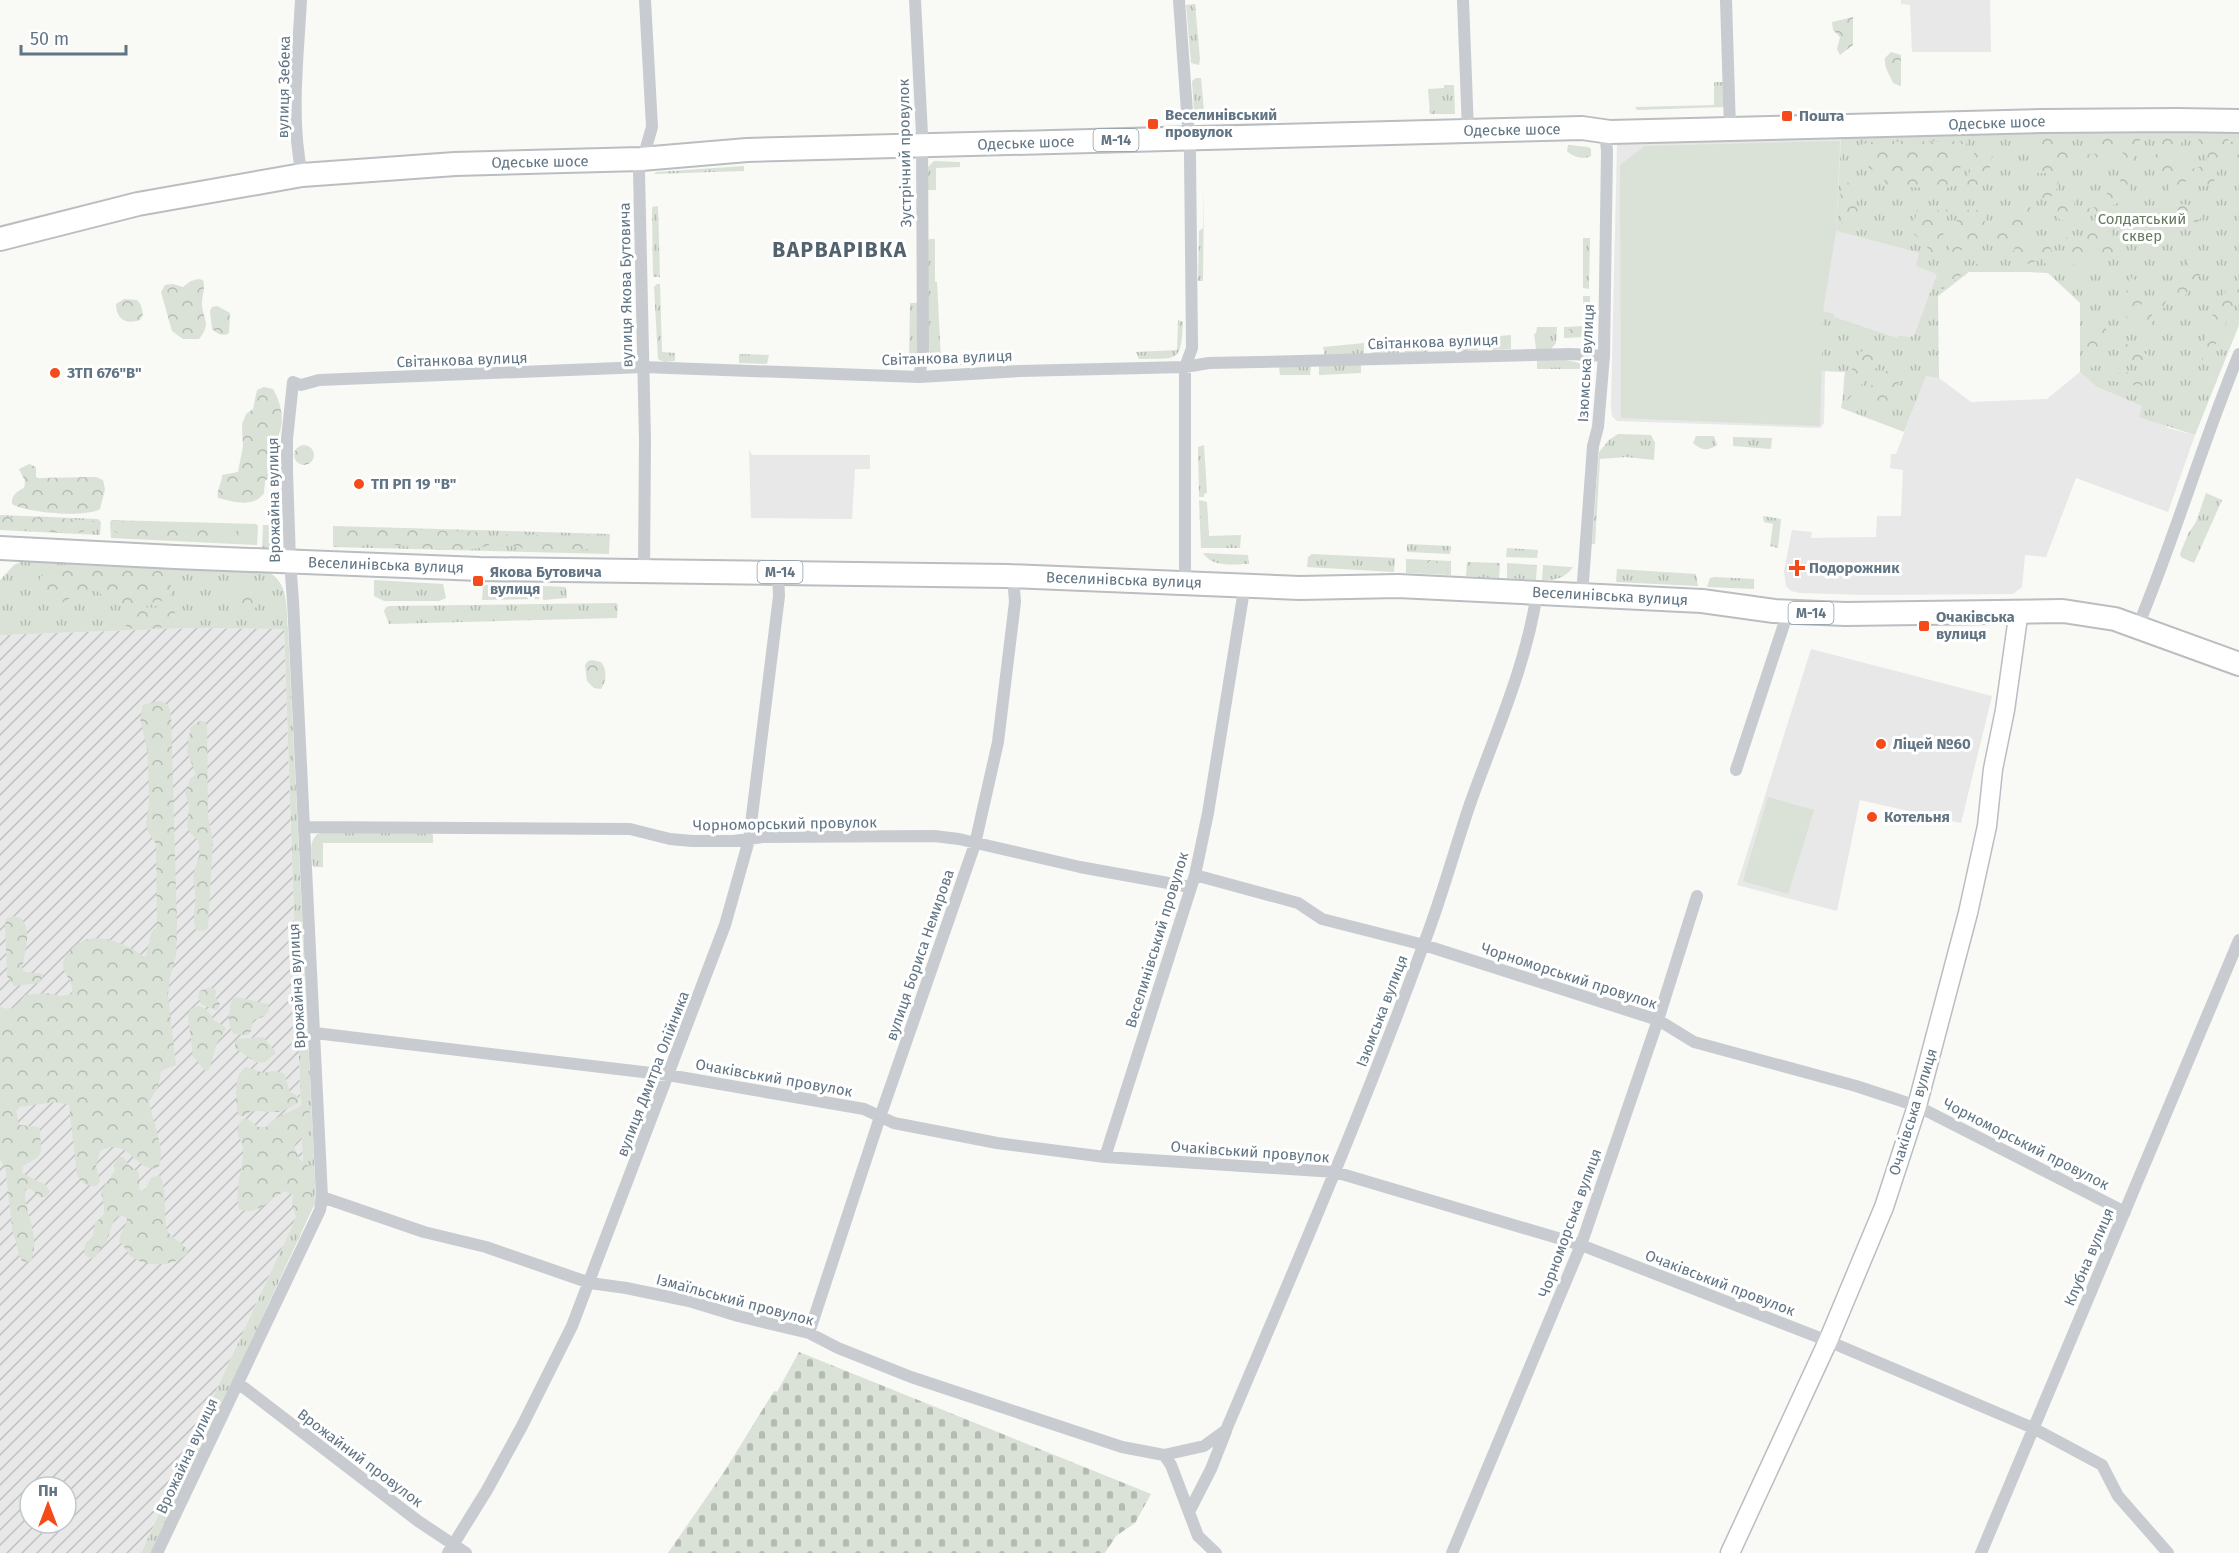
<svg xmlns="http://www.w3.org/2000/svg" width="2239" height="1553" font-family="'Fira Sans',sans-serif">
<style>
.built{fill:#e7e8e7}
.industrial{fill:url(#industrial-furrows);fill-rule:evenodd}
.grass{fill:url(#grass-tufts)}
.forest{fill:url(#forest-crowns)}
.cemetery{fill:url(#cemetery-stones)}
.pitch{fill:#dae1d6}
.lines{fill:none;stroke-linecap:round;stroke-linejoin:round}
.secondary-casing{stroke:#b8bec3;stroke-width:21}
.highway-casing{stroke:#babec1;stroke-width:26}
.street{stroke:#c8ccd0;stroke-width:12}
.secondary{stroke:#fff;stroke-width:18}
.highway{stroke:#fff;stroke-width:22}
.poi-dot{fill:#f54a1a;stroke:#fff;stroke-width:2}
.labels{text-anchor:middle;stroke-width:6;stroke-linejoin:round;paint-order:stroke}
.shield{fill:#fff;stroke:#909ea9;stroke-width:1.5}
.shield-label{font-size:14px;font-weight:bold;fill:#617584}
.street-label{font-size:15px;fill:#617584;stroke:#fff}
.poi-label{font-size:15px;font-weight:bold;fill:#617584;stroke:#fff;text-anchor:start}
.park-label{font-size:15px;fill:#667a60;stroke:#fff}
.district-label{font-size:21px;font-weight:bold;letter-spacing:1.5px;fill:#53636e;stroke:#fff}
</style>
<defs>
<pattern id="industrial-furrows" width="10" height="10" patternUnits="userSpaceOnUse" patternTransform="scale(1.5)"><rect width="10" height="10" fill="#e7e8e7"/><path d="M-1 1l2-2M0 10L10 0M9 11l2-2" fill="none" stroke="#bfc1c1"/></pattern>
<pattern id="grass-tufts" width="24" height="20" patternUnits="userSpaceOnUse" patternTransform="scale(1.5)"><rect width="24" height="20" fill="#dae1d6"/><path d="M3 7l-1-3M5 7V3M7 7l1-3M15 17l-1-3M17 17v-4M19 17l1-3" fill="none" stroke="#b4bbb3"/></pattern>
<pattern id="forest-crowns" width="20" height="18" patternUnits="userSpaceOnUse" patternTransform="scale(1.5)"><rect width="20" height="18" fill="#dae1d6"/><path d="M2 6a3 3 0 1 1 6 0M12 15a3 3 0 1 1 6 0" fill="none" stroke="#b4bbb3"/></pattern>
<pattern id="cemetery-stones" width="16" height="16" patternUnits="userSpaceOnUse" patternTransform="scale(1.5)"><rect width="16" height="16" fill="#dae1d6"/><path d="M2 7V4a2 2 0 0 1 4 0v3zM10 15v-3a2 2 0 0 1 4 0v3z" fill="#b4bbb3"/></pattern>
</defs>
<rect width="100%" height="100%" fill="#f9f9f6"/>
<!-- built -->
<path class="built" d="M1901,0H1990L1991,52H1912L1910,5L1901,4Z
M1841,136L1836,231L1919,253L1937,274L1914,335L1910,337L1899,335L1897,338L1833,317L1834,314L1821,371H1825L1824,423L1820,428L1617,421L1612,416L1611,405L1617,144L1620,142Z
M2080,372L2097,387L2142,406L2168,428L2195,435L2168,512L2076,478L2046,557L2025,555L2022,587L2013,594L1867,595L1800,593L1791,591L1786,586L1784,571L1792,530L1812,532L1811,538L1876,537L1877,516H1901L1903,470L1890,468L1891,454H1896L1926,375L1939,378L1971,402L2047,399Z
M749,450L752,455H870V469H855L852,519L751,518Z
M1811,649L1992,696L1961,823L1860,800L1837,911L1737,885Z"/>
<!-- industrial -->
<path class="industrial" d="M193,628L284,629L304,1200L141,1553H0V635ZM30,1487H66V1523H30Z"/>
<!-- grass -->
<path class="grass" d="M1195,4L1200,59L1199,65L1191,63L1186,5Z
M1196,78H1201L1204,112L1194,111L1192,81Z
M1714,82H1724L1725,107L1637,110L1635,107L1714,105Z
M1444,85H1454L1455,114H1430L1428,89L1444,88Z
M2097,130H2239V325L2195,435L2139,417L2142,406L2097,387L2080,372V303L2048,273L2028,272H1969L1938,296L1939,378L1926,376L1904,432L1841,408C1844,395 1843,385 1845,372L1821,371L1822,312V330L1823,311L1834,314V317L1897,338L1899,335L1910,337L1914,335L1937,274L1916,266L1919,253L1836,231L1841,136Z
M1568,145L1588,147L1591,149V156C1583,160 1573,157 1567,151Z
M934,161L960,162V167L936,168V190H927V168Z
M744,166V171L654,174L656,172Z
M1204,184L1203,281H1198L1199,231L1203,228Z
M658,206L660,277H653L652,207Z
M1583,238H1590L1589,289L1583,288Z
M930,239H935V282H937L941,360L948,362L970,359L964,365H944L932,361C923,332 927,274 927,241Z
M657,284H660L662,352L675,353V361L664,362L658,359L654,287Z
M1583,296H1590V333L1586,337L1564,338V327L1584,326Z
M910,303H918L917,361L911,366L884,367L885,361H909Z
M1178,320L1183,322C1181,364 1178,358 1139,359L1136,352L1177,350Z
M1537,327H1557L1556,343L1551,349H1536L1534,334L1536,333Z
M1511,335V349L1491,350L1488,337Z
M1480,337L1478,350L1454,352L1455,338Z
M1426,339L1428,353L1405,354L1403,341Z
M1399,341V354L1372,355L1371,343Z
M1364,343V355L1325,357L1323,347Z
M739,354L769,355L767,364L739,363Z
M1537,359C1557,359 1572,358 1589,368L1588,386H1583V369H1537Z
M1361,364V373L1319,375V366Z
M1279,366H1311L1310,375H1280Z
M1618,434L1651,435L1655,443L1654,460L1626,457L1600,459L1595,544H1592L1599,452L1609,440Z
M1696,436H1714L1717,445C1706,452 1702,450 1693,443Z
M1733,437L1772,438L1771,449L1733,446Z
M1204,445L1207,493L1204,494V497H1199L1198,447Z
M2206,493L2222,500L2194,563L2181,557L2180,554L2188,534L2196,522Z
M1199,500L1207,502L1209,536L1241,535L1240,548H1201Z
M0,515L98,519L101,522L100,535L0,530Z
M1763,516L1781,519L1778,548L1770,546L1773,524L1764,522Z
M112,520L256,524L258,526L257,545L111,538L110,522Z
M263,525H282C281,538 276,548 262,549Z
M333,526L610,534L609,554L333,547Z
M1407,544L1451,546L1450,554L1407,552Z
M1507,548L1538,550L1537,558L1506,557Z
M1203,553L1248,555L1249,564C1233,564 1213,568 1203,553Z
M1312,554L1395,558L1394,572L1307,567L1308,557Z
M1406,559L1451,561V575L1406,573Z
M23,561L268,572C289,582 286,608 288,628L316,1201L153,1553H141L304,1200L284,629L193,628L0,635V580L14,565Z
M1467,562L1500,563L1499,578L1466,576Z
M1507,563L1537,565L1536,580L1507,578Z
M1543,565L1570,567H1573C1564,579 1556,580 1542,580Z
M1617,569L1696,574L1698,586L1616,582Z
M1715,577L1754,579V589L1707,587L1710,578Z
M374,580L443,584L446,598L439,601H384L374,596Z
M483,585L535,586L539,589V599L482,600Z
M543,586L566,587L567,598L543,600Z
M616,603L618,605L617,618L389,624L384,611L386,607L390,606Z
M320,833H431L433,835V843H323V867H313C312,855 307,839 320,833Z"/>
<!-- forest -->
<path class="forest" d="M1853,17V45L1840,55L1837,49L1840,37L1833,30L1832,22Z
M1891,52L1901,55V86L1893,83C1890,74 1884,69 1885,58Z
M2162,133L2179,135L2183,138L2181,144L2173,153L2176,166C2187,171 2198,170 2207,162L2206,153L2197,137C2206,129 2217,135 2228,139L2229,142L2237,141L2239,136V163C2233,164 2224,164 2220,167C2216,171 2217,177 2214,181C2207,189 2193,186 2186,181L2175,192L2169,191L2167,176L2153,167V158L2162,146L2154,135Z
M2050,135H2059L2070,140L2074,150L2084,155L2100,153V140L2104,136L2140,135C2141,145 2135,149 2133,158C2129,177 2127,183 2131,202L2127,205L2120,202L2099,211L2075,214L2068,222L2059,219L2057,207L2073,198L2075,208C2084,209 2098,210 2104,201C2108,195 2106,192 2111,188H2119L2122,170L2127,167C2127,156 2122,148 2110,146L2100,168C2091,167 2086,160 2077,160C2050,160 2068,198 2043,199L2041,194L2048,176L2046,173C2038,174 2027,173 2029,162L2050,158L2052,153L2050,150L2035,153L2030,146L2032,142Z
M1967,141L1956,185L1943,189L1890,186L1884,183L1886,172L1883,170L1876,172L1869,168L1864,154L1859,152L1856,146L1871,142Z
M1986,144L1991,146C1995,162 1986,169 1990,182L1975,188L1964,187L1971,168L1975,150L1981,145Z
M1846,178C1853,193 1860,201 1857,219L1847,226L1843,225C1838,216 1839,184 1846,178Z
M2205,197H2209L2208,206L2198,222H2190L2184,218L2181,226L2176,225L2173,221V215L2169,214L2166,210L2181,204L2189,205Z
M2027,206C2036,210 2038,215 2041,225L2029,228L2024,235L1995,242L1989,241L1994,218C2010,216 2015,226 2027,206Z
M1919,209L1935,211L1946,209L1948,211L1940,251L1931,253L1925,244L1912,232C1912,223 1917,219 1916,211Z
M1967,210H1989L1976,246L1963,249L1956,254L1947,255L1958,217Z
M2105,225C2111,232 2118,243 2114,253C2089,250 2095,254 2080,268L2074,265L2070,261L2072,249L2065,246L2063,238L2083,236L2092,228Z
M2048,241L2054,257L2058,263L2055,268L2047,267L2042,256C2030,267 2020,267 2006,258L2005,256L2012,253L2017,244L2042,243Z
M2188,259L2206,271L2194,279L2185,296L2174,298L2170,292L2167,293C2165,305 2166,311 2152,314L2151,323L2160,333L2158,339L2154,340L2142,322L2143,319C2147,314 2154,312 2158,308C2163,302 2159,285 2172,286C2175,286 2178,287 2181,287L2187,281V275L2181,272Z
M1976,264L1989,266V269L1967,271L1942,290L1941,288L1943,276C1954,270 1965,270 1976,264Z
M2131,277L2138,282L2142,304L2129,320L2125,315C2125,301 2125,290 2131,277Z
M198,279L203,280C206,289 201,297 202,306C204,321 211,324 199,339H183L172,331L161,292L165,285L173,284L183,287L191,281Z
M2229,287L2239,288V296L2229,311L2225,326L2208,360L2202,361C2202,337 2214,306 2229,287Z
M124,299L137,300L141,305L143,314L140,320C126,325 116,319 116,304Z
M217,306L230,313L229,333C223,337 217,334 212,329L210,311L212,307Z
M1587,306L1589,332L1578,337L1566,334L1565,330L1586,327L1584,316Z
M2094,321L2099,322L2115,338L2101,360L2092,369C2087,355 2082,332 2094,321Z
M2126,344C2136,348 2155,359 2166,365C2154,370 2149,360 2138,361C2129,362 2119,364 2110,366Z
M1867,350L1883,353L1885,358L1845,403C1847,386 1851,366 1860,352Z
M1544,360L1569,362L1582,367L1539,368L1538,361Z
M1899,363C1903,373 1898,384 1894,394L1889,397L1887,405L1891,412L1888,420L1882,419L1881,409L1868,404L1858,409H1855C1859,397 1886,367 1899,363Z
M2134,372L2144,376L2145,386H2138L2108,380L2118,373Z
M264,387L273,389C282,404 286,425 276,440C270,449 266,455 267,467L272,473L271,476L265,481L264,493C254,508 233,502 218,498C216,490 222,484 222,475L238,472L243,446L242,424L246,414L253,409L257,390Z
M294 455a10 10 0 1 1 20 0a10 10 0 1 1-20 0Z
M29,464L36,467V477L38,478L96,477L103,480L105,489L100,509C86,518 26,513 12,504C11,496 17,491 24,488C27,479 22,477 19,469Z
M0,515L21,519V525L17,528L0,529Z
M45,517L94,521V526C81,538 51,531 34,530L30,525L31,518Z
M125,521L212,526L214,539L202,541L119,535L113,530V524Z
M252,526L255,530C254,538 251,542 242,544L237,540L240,528Z
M337,527L479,532L488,535L489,545C465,556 410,546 383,544C367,543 351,544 336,544Z
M513,534L567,536L589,535L596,537V545C586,557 514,549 499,543L498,538L502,535Z
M1414,561H1438L1450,567L1447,571L1435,572L1413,568L1411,563Z
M64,565L84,569L163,571C173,583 177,597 159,602L110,605L99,592C95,591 90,590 85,590C74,590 68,606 51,604C32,602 36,574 50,567C54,565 60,566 64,565Z
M242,586H249L259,594V604L255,608L239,607L235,602L234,592Z
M128,607L169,608L174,610L178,622L176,625C161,627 126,637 120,618L123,610Z
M592,660L601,662C607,670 607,680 601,689L594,688L587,681L585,665L588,661Z
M160,701C169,703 169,707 171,716L177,926L176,956L170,977L168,995L176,1065L161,1071L158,1087L149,1102C152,1121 167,1152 158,1168C135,1173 129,1135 100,1151L96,1166L100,1182L96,1186C86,1186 82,1184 77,1175L69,1105L55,1102L19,1107L16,1111L19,1125L38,1127L40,1130C41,1156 45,1154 23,1166L22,1173L46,1185L50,1192L45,1197H40L31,1189H25C24,1214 41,1235 31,1261L23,1262C17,1256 18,1243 13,1234L5,1166L0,1160V1007C14,1012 17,1005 25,995L47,993L62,996L72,994C74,979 63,976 63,963C64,958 67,954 70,951C89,927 123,942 143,956H146L151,933L157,926L156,844L148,832L146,823L149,803L148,755L140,718L143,705Z
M200,721H204L207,725L208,817L213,841L208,928L203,931L196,930C191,917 197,905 195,892C195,885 192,880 194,873C197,858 202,859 198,840L191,834L187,827L189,805L185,794L190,779L196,774L187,752L190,730L191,727Z
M13,916L21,918C33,932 24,953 22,969L24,972L43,974V977L38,983L14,986L7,976L5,926L6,919Z
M210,987L216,990L215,997L220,1003L218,1009L215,1010L201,1004L198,997L200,991Z
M236,997L268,1004L269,1011L265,1016L253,1020L251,1031L248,1035L234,1034C226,1025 229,1009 232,999Z
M199,1006L206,1009L215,1021L225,1027V1030L217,1043L209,1070L205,1071L192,1055C194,1045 185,1017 190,1010C191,1008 196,1007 199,1006Z
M263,1037L275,1051V1054L265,1062L257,1063L235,1048V1041L238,1039Z
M246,1067L264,1073L272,1071L284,1073L290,1092L299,1097L298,1103C291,1107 283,1112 275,1112C260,1113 257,1106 242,1117L238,1114C236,1100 232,1076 246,1067Z
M302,1105L307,1106C314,1122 315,1133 297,1140L294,1147L300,1160L311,1168L313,1199L309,1214L301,1218L296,1217L292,1204L293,1195L285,1191C271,1198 257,1217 239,1209C234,1188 243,1171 243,1151C243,1138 231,1134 243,1119C252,1119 252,1124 259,1127H266C275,1115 289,1114 302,1105Z
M119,1157H123L129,1165L139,1173V1190L144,1191L151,1178L159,1175C167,1182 164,1214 166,1227C169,1239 184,1241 188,1252C178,1267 143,1268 131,1256C126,1252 125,1246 119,1241C120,1232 127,1226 127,1218L123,1216L115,1217L107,1240L95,1257L91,1259L85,1255C83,1244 86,1243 93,1236L95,1223L104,1215V1207L101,1192C105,1184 111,1178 115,1170L113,1166Z"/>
<!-- cemetery -->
<path class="cemetery" d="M799,1352L1151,1494L1135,1523L1116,1536L1105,1553H668L724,1472L774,1391L777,1392Z"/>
<!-- pitch -->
<path class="pitch" d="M1840,141L1836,231L1823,311L1820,426L1621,418L1620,165L1645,146Z
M1768,797L1814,810L1788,894L1743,881Z"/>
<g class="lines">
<!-- secondary casing -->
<g class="secondary-casing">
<path id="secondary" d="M1730,1553L1828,1341L1884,1207L1917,1106L1968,913L1987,826L1993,769L2005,710L2019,610"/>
</g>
<!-- highway casing -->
<g class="highway-casing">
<path id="highway" d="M0,239L138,204L302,175L455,164L641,159L747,150L1504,130L1582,128L1610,132L2042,121L2177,120L2239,121
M0,548L175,557L480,569L1008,576L1300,588L1398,586L1702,601L1774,611L1845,614L2063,611L2115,619L2239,664"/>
</g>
<!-- street -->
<path class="street" d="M301,0C298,57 290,119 302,175
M915,0L922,134L923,355L919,377
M1179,0L1190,153L1192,348L1185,367V582
M1463,0L1468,131
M1726,0L1730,129
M644,571L645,440L639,172L652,127L645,0
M1582,595L1593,446L1598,427L1604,356L1607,151L1605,132
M2138,626C2175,537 2202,444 2239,354
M1736,770L1788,612
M304,827L630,829L670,839L692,841H734L763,837L934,836L959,839L1080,867L1190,887
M1195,875L1298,903L1322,919L1424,945L1658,1020L1694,1042L1856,1086L1917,1106L2125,1212
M315,1033L668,1075L864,1109L894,1123L997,1143L1105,1157L1335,1172L1581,1245L1828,1341L2033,1428L2102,1465L2118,1496L2168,1553
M1105,1157L1195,875L1208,813L1245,584
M322,1197L424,1232L486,1247L590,1283L626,1288L689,1301L738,1316L809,1333L838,1348L911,1377L1122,1447L1164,1455L1171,1465L1198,1536L1216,1553
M809,1333L880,1117L975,844L998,742L1015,602L1013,576
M238,1383L418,1521L466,1553
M1164,1455L1204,1446L1226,1430C1294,1270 1363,1110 1423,946C1441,900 1454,851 1470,804C1495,734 1526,666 1537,593
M1189,1512L1211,1469L1226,1431
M157,1553L320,1210L322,1197L293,601L290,561L287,471V439L293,382L301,385L319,380L643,367L919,377L1020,371L1185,367L1209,363L1258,362L1571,354L1604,356
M448,1553L487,1490L522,1426L572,1326L725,925L749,840L779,596L778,572
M1452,1553L1581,1245L1658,1020L1697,896
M1981,1553L2239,940"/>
<!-- secondary -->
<use href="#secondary" class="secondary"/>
<!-- highway -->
<use href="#highway" class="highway"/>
</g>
<!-- markers -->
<g class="poi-dot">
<rect x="1781" y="110" width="12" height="12" rx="3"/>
<rect x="1147" y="118" width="12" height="12" rx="3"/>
<circle cx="55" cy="373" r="6"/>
<circle cx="359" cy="484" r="6"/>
<path d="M1794 559h6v6h6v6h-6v6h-6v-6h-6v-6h6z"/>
<rect x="472" y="575" width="12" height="12" rx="3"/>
<rect x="1918" y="620" width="12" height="12" rx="3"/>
<circle cx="1881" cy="744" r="6"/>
<circle cx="1872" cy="817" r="6"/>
</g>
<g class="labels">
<!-- shield labels -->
<g class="shield">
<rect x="1093.5" y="129" width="45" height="22" rx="4.5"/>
<rect x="757.5" y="561" width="45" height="22" rx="4.5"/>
<rect x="1788.5" y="602" width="45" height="22" rx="4.5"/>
</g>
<g class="shield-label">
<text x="1116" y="145">М-14</text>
<text x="780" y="577">М-14</text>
<text x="1811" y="618">М-14</text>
</g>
<!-- street labels -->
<g class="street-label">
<text transform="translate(284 87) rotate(-89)" y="5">вулиця Зебека</text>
<text transform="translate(1997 123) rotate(-2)" y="5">Одеське шосе</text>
<text transform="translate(1512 130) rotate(-1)" y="5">Одеське шосе</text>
<text transform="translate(1026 143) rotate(-2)" y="5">Одеське шосе</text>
<text transform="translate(905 153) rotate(-91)" y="5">Зустрічний провулок</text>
<text transform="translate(540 162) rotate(-1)" y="5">Одеське шосе</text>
<text transform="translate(626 285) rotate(-91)" y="5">вулиця Якова Бутовича</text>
<text transform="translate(1433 342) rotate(-2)" y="5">Світанкова вулиця</text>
<text transform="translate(947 358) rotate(-2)" y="5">Світанкова вулиця</text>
<text transform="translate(462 360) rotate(-2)" y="5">Світанкова вулиця</text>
<text transform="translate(1586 363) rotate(-87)" y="5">Ізюмська вулиця</text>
<text transform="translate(274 500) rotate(-91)" y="5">Врожайна вулиця</text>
<text transform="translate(386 565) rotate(2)" y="5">Веселинівська вулиця</text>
<text transform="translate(1124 580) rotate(2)" y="5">Веселинівська вулиця</text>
<text transform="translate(1610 596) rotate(3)" y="5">Веселинівська вулиця</text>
<text transform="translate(785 824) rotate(-1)" y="5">Чорноморський провулок</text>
<text transform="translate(1157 940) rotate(-73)" y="5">Веселинівський провулок</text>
<text transform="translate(920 955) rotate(-71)" y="5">вулиця Бориса Немирова</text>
<text transform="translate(1569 976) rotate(18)" y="5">Чорноморський провулок</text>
<text transform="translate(297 986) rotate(-93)" y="5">Врожайна вулиця</text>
<text transform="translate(1382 1011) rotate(-69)" y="5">Ізюмська вулиця</text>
<text transform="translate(653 1074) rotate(-69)" y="5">вулиця Дмитра Олійника</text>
<text transform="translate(774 1078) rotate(10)" y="5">Очаківський провулок</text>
<text transform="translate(1913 1112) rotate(-73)" y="5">Очаківська вулиця</text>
<text transform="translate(2026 1144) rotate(27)" y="5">Чорноморський провулок</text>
<text transform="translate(1250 1152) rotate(4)" y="5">Очаківський провулок</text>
<text transform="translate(1570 1223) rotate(-70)" y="5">Чорноморська вулиця</text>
<text transform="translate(2089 1257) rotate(-67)" y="5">Клубна вулиця</text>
<text transform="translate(1720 1283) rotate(21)" y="5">Очаківський провулок</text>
<text transform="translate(735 1300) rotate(15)" y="5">Ізмаїльський провулок</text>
<text transform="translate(187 1456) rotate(-65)" y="5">Врожайна вулиця</text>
<text transform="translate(360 1458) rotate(37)" y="5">Врожайний провулок</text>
</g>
<!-- poi labels -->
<g class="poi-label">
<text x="1165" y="120">Веселинівський<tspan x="1165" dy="17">провулок</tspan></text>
<text x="1799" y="121">Пошта</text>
<text x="67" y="378">ЗТП 676"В"</text>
<text x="371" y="489">ТП РП 19 "В"</text>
<text x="1809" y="573">Подорожник</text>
<text x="490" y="577">Якова Бутовича<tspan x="490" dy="17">вулиця</tspan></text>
<text x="1936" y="622">Очаківська<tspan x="1936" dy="17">вулиця</tspan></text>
<text x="1893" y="749">Ліцей №60</text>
<text x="1884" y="822">Котельня</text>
</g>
<!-- park labels -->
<g class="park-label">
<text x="2142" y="224">Солдатський<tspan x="2142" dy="17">сквер</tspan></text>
</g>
<!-- district labels -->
<g class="district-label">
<text x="840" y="257">ВАРВАРІВКА</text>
</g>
</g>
<!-- north arrow -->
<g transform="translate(48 1505)"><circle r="28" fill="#ffffff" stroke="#c0c8ce" stroke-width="1.5"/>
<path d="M0-4.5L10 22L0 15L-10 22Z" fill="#f54a1a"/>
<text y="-9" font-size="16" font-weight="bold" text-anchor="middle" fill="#617584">Пн</text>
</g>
<!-- scale -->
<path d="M21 45v9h105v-9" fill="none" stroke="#617584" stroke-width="3"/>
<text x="30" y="45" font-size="18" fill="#617584" stroke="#ffffff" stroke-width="4.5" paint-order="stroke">50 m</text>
</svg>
